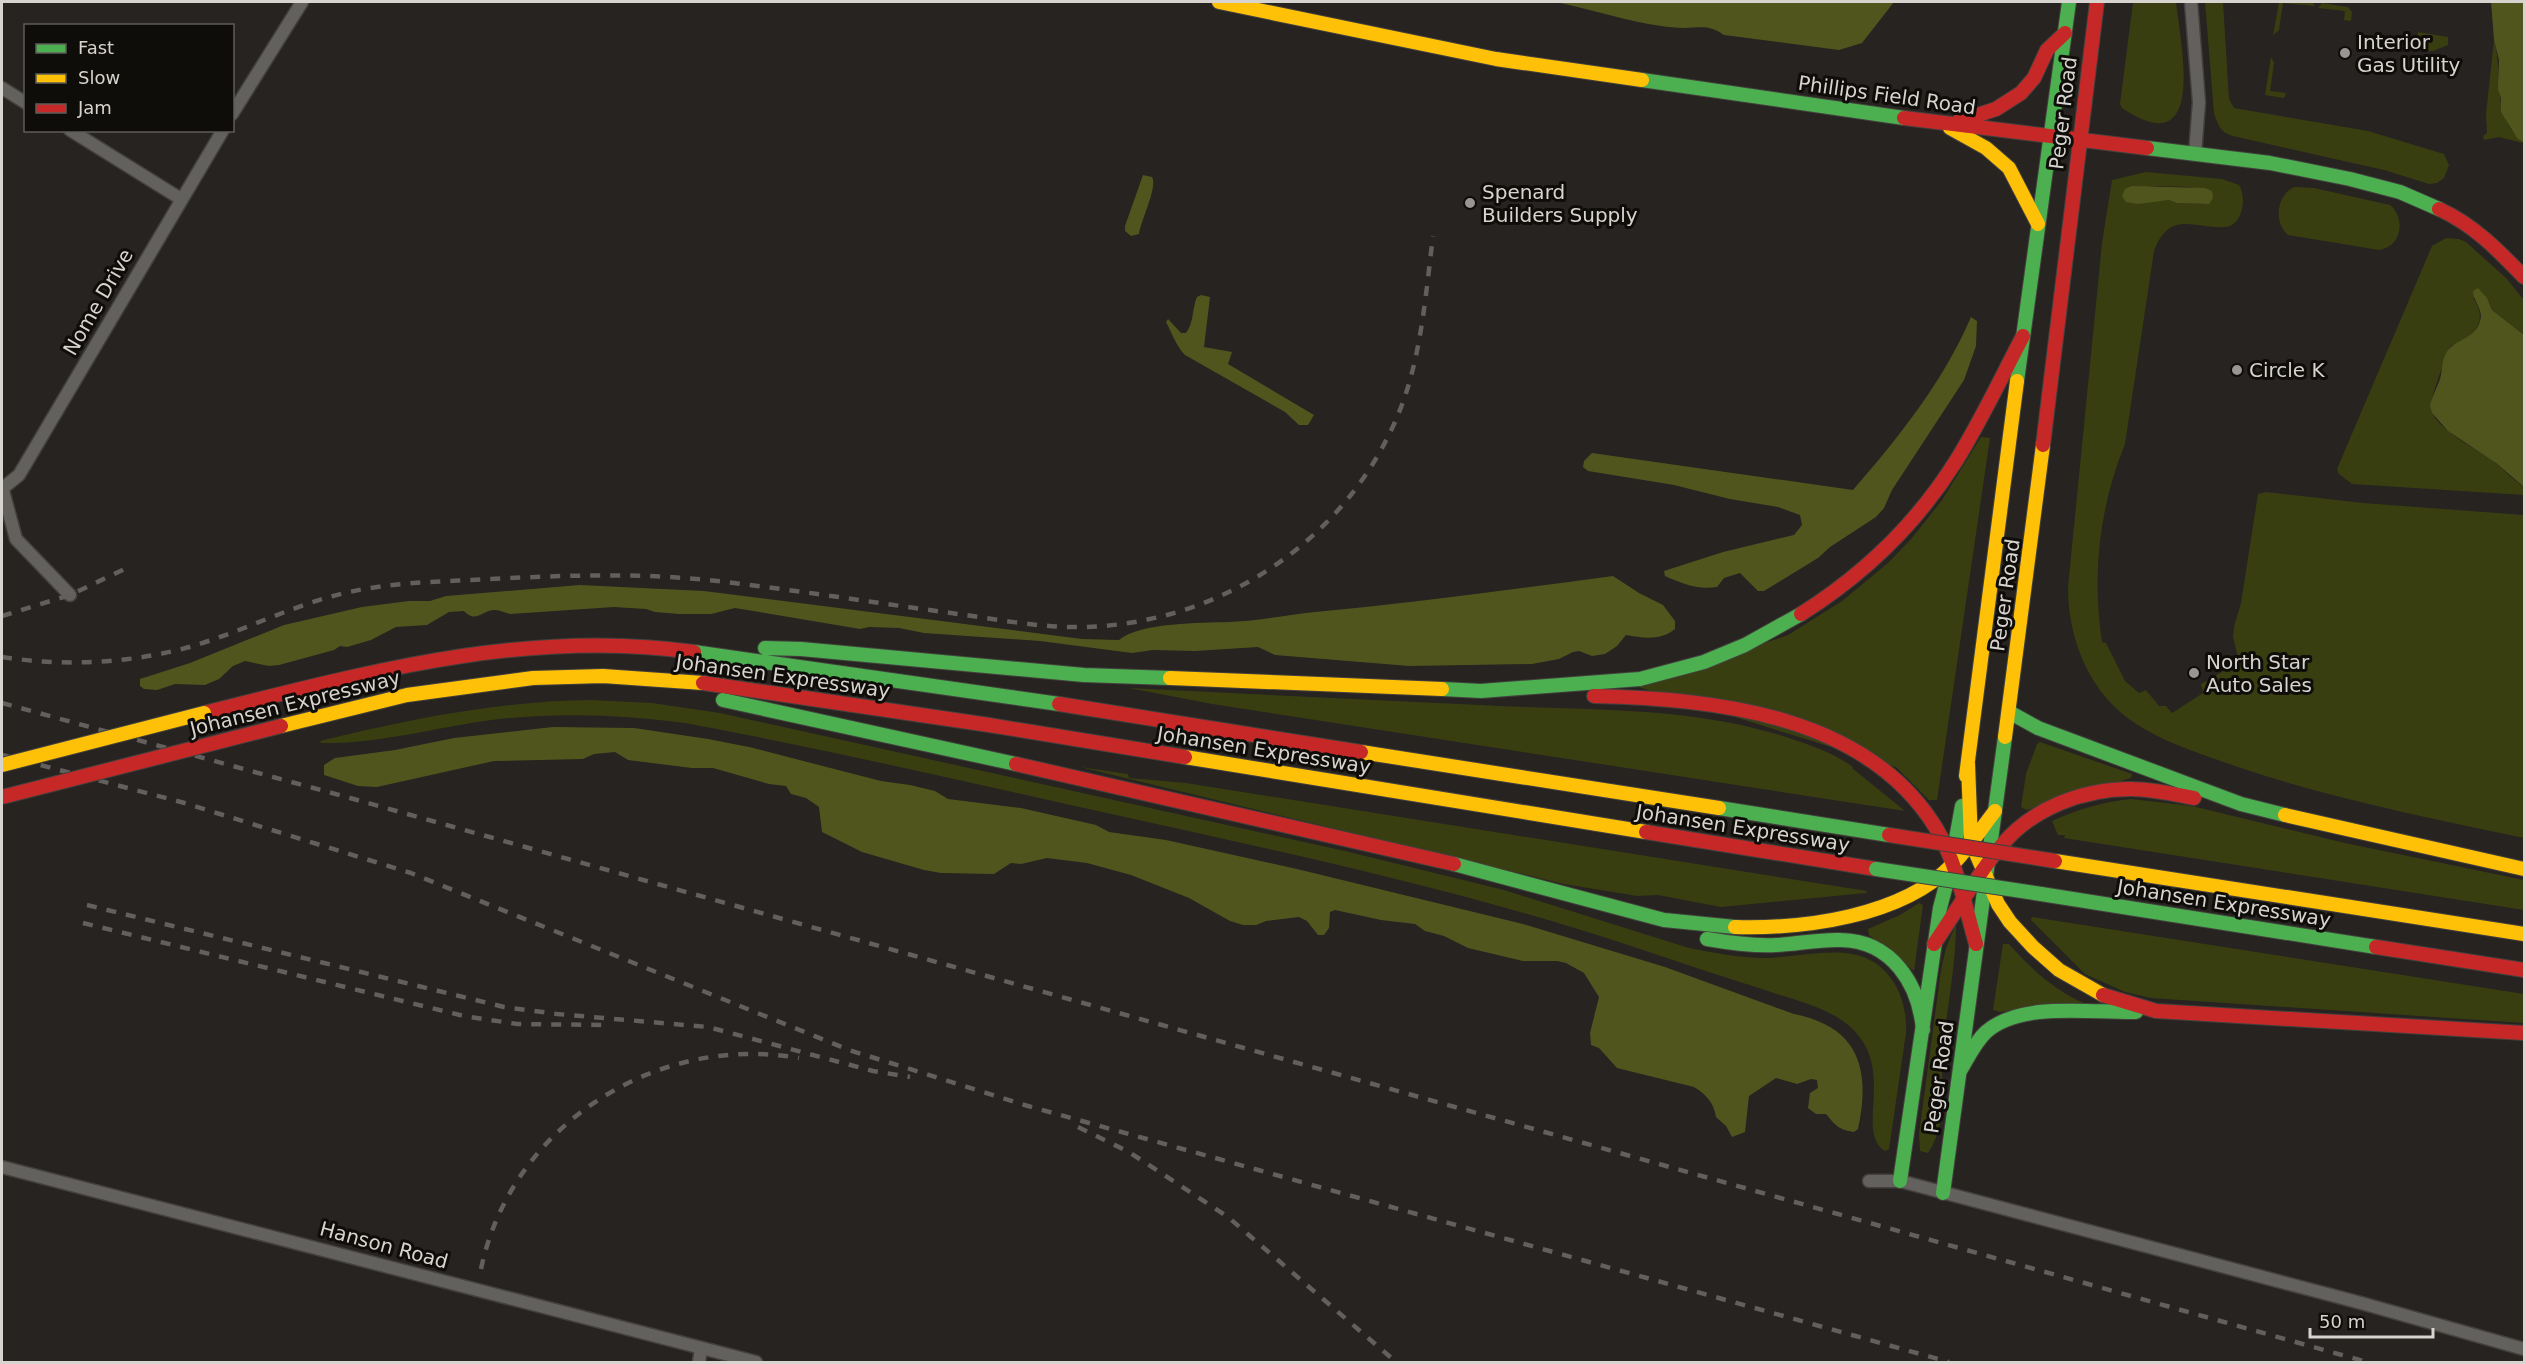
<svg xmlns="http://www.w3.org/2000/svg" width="2526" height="1364" font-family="'DejaVu Sans',sans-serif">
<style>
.green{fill:#393e11;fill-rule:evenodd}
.forest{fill:#50551e}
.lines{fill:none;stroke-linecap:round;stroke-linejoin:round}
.street-casing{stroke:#43403d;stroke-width:15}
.fast-casing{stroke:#43403d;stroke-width:16}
.slow-casing{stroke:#43403d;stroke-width:16}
.jam-casing{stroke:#43403d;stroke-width:16}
.street{stroke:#63615e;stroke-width:12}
.fast{stroke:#4caf50;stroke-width:14}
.slow{stroke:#ffc107;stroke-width:14}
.jam{stroke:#c62828;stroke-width:14}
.rail{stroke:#625f5c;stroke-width:4.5;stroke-dasharray:10 10;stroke-linecap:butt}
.fast-bridge-casing{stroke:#43403d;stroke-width:16;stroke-linecap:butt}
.slow-bridge-casing{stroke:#43403d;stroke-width:16;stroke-linecap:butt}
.jam-bridge-casing{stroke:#43403d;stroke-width:16;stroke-linecap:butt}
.fast-bridge{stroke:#4caf50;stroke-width:14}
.slow-bridge{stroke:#ffc107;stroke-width:14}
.jam-bridge{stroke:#c62828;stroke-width:14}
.poi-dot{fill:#999592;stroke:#0f0d0a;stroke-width:2}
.labels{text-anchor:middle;stroke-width:6;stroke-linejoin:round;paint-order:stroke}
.poi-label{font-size:20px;fill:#d7d3cf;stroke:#0f0d0a;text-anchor:start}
.street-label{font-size:20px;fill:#d7d3cf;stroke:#0f0d0a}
</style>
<rect width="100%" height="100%" fill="#262320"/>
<!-- green -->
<path class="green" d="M2133,2H2176C2181,46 2207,165 2122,108L2120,104Z
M2205,2H2223L2229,99L2234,108L2368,131L2444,154L2449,165L2444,178L2437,183L2429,184L2384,170L2233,136C2220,132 2218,125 2214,113Z
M2279,2H2312L2315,6L2283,3L2279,30L2273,35Z
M2322,3L2348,7L2352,12L2351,21L2344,20L2345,11L2318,8Z
M2418,32L2448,37V45L2433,51L2420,50V45L2417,44Z
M2494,40C2504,79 2490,112 2523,143L2499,137L2484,140L2483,136L2487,133L2486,114Z
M2271,57L2274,63L2270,91L2286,93L2284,98L2265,95Z
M2146,172L2222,179L2239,185C2247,197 2243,226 2225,227C2194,229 2170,209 2154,251L2125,444C2099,508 2092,574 2102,642L2106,643L2125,681L2139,693L2146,690L2159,706H2166L2172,713L2203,693L2201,684L2239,662L2233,637L2234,627L2241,603L2258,494L2266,492L2363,503L2524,515V838C2426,817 2328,798 2232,765C2196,752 2156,740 2125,716C2086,685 2068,635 2068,587L2102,243L2112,180ZM2157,186L2191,187L2209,204L2178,203L2169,200L2149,201L2147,187Z
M2294,187L2314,188L2390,205C2406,218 2402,247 2379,250L2288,235C2273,222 2277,195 2294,187Z
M2446,238L2459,239L2466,242L2506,278L2524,300V335L2492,310L2487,298H2473C2489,321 2475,337 2451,346C2446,356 2430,398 2431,407C2431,416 2440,424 2446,429C2459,441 2478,450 2492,460C2503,469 2513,480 2524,487V495L2352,484L2339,474L2337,469L2432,246Z
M1981,437L1990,438L1937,800H1929L1896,767L1638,687L1788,635L1842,601L1888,563L1912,538L1942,500Z
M1129,688C1246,694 1363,699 1480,705C1582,711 1687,705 1786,737C1810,745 1832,752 1853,767L1852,768L1905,811L1212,704Z
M591,700L652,703L720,713L1345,851L1504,890L1689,948C1715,953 1741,958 1767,958C1794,957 1820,951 1846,953C1888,957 1908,995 1906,1033L1889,1149L1885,1151C1851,1130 1906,1057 1835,1016C1814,1004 1788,998 1765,990C1720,976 1676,961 1631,946C1468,892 1301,856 1134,819C984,786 835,751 685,723C617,714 551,712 484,721C429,729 377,744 321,743L320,741C410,719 498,701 591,700Z
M2040,742L2132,774L2131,778L2027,810L2021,807L2026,774L2037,744Z
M1080,767L1128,774L1129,778L1186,783L1867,891L1866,893L1721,907L1658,895L1637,896L1564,884Z
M2131,799L2192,806L2345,843L2524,880V910L2064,838L2065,835H2058L2052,821C2078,809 2103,802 2131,799Z
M1919,903L1923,905L1914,971L1869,935L1868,929L1900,915Z
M2032,917L2524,994V1023L2151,998L2125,992L2085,974L2031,920Z
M1956,924C1956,966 1947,1007 1943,1049C1939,1086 1950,1119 1928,1153L1920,1151L1919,1134L1941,970L1946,948Z
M2003,944H2009C2030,968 2054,990 2084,1003L2000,1012L1993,1010Z"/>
<!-- forest -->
<path class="forest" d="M1554,2H1894L1862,43L1839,50L1724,35C1708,24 1701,28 1683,28C1638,26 1598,10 1554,2Z
M2491,2H2524V143L2517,138L2501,112V98L2498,89L2499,60L2494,40Z
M1143,175L1152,177C1158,187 1141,220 1139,234L1131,236L1125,231V226Z
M2132,186L2205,188L2212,191L2213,198L2209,204L2177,203L2169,200L2138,204L2126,202L2122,196L2125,189Z
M2478,288L2487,298L2492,310L2524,335V487L2496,463L2448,431L2432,413L2430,406C2432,396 2437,388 2440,379C2443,368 2441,357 2450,348C2459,339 2476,337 2480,321C2484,309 2473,302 2473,291Z
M1201,295L1210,297L1204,347L1232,352L1228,364L1314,415L1308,425H1299L1285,412L1185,355C1176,346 1172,333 1166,322L1168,319L1181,333H1186C1194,323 1192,308 1197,297Z
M1971,317L1977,321L1976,346L1964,380L1892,490L1884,508L1876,517L1830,547L1818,558L1764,591H1758L1740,573L1724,578L1717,587C1697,590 1683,584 1665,576L1664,571L1723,552L1794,535L1802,525L1800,515L1778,507L1730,499L1674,485L1588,471L1583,467L1584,461L1592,453L1853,490C1899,437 1943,382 1971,317Z
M1613,576L1639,593L1663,605L1675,621V629C1660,641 1643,638 1626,635L1617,646L1605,654L1592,656L1579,651L1573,652L1559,659L1532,664L1409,666L1275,655L1258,647L1195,651L1153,650L1132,653L1040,641L924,633L899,628L869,627L860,629L735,608L711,614H679L655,612L646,609L614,607L510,614C506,613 500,610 495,610C482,610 476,624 464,611L449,612L427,625L396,627L371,640L347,647L340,646L334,650L279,665L269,666L245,661L233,666L219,679L205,685L175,684L157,690L144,689L140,686V679L190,663L284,625L362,607L409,601H430L446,596L580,585L704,591L1082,639L1119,640C1141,622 1201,623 1230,622C1258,621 1287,615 1315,612C1415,603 1514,589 1613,576Z
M553,727L634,728L708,739L749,747L881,781L910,785L935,791L948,799L1021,808L1096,825L1109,832L1166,840L1297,869L1523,924L1665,967L1794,1014C1859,1027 1871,1069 1858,1129L1854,1132C1839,1130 1835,1125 1826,1114H1816L1808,1108L1810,1093L1818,1088L1817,1080L1811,1079L1797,1084L1776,1078L1749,1096L1745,1132L1732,1137L1726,1126L1716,1117C1714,1103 1706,1094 1694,1087L1617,1068L1599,1048L1591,1045L1590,1033L1599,997L1584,973L1566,963L1557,961H1523L1468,948L1444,936L1425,931L1415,924L1381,920L1335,910L1330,912L1329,928L1324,935H1318L1307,921L1299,917L1266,921L1256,925H1243L1230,921L1189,898L1131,875L1087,863L1047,858L1021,864L1011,863L994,874L941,873L924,870L862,852L822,832L819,807L806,798L791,794L786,786L769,784L713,768H692L628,760L615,752L594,754L583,759L494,761L377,787L358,786L324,775V765L335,758L395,750L454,738Z"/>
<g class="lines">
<!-- street casing -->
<g class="street-casing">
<path id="street" d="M2191,2L2199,102L2195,154
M2,88L26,103
M232,114L302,2
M70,130L181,199
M2,487L16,539L70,595
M3,488L19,475L223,130
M2,1167L756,1362
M1869,1181H1900L2361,1303L2524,1349
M699,1362L701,1348"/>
</g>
<!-- fast casing -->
<g class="fast-casing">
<path id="fast" d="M1642,80L1904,118
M2147,148L2270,163L2350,179L2400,192L2439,209
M2017,381L2069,2
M765,648L801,649L1084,675L1170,678
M694,652L1059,704
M1442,689L1481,691L1640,679L1704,662L1745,645L1801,614
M723,700L1016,764
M2009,712L2038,728L2241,804L2285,815
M1719,808L1889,835
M1454,864L1664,920L1735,927
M2041,894L2376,947
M1707,939C1730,943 1753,946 1776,945C1798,944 1819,939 1841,940C1892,941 1919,984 1923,1030
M1960,1071C1968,1058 1975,1042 1986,1032C2021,1001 2091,1013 2136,1012
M1900,1181L1940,908L1951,866L1962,806
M1943,1193L2005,737"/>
</g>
<!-- slow casing -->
<g class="slow-casing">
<path id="slow" d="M1219,2L1496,59L1642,80
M1950,128L1986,148L2009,168L2038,224
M1170,678L1442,689
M281,726L407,695L533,678L603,676L703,683
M2005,737L2043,445
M1361,752L1719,808
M1185,757L1646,832
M1968,764L1971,842L1998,904L2010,922L2033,947L2059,970L2103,995
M1966,776L2017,381
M2285,815L2524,869
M2055,861L2524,934
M1735,927C1803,929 1901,917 1952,865C1968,849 1981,829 1995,811"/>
</g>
<!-- jam casing -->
<g class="jam-casing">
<path id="jam" d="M1904,118L2147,148
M1959,121L1996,109L2021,93L2034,78L2047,50L2065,33
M2439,209C2474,225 2498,250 2524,277
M2043,445L2097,2
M1801,614C1863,575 1917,523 1956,461C1981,421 2001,378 2023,336
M703,683L989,725L1185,757
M1594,696C1714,699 1866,714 1936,828C1957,863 1965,906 1976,944
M1059,704L1361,752
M204,713C365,673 526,628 694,652
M1016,764L1454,864
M1646,832L1876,869
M1934,944C1956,912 1976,876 2001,846C2032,808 2083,789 2131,789C2152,789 2173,794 2194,798
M2376,947L2524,970
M2103,995L2156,1011L2524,1033"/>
</g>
<!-- street -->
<use href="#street" class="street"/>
<!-- fast -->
<use href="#fast" class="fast"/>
<!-- slow -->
<use href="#slow" class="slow"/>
<!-- jam -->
<use href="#jam" class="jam"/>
<!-- rail -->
<path class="rail" d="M2,616L70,595L131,566
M2,657C60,666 120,664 178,650C235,636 288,606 345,593C387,583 429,582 471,580C550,576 629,572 708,580C789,589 870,602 951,613C989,618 1029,626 1068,627C1215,630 1352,541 1403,402C1422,349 1426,291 1433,236
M2,703L350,798L2367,1362
M2,755L181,802L411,873L849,1050L1028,1106L1949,1362
M87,905L504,1007L557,1014L708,1027L873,1071L910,1077
M83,923L464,1016L517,1024L605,1025
M1078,1127L1129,1152L1228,1217L1396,1362
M481,1269C511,1125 657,1033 799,1058"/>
<!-- fast-bridge casing -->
<g class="fast-bridge-casing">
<path id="fast-bridge" d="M1876,869L2041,894"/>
</g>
<!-- slow-bridge casing -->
<g class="slow-bridge-casing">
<path id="slow-bridge" d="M2,765L204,713"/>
</g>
<!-- jam-bridge casing -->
<g class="jam-bridge-casing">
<path id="jam-bridge" d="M2,797L281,726
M1889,835L2055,861"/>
</g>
<!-- fast-bridge -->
<use href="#fast-bridge" class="fast-bridge"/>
<!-- slow-bridge -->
<use href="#slow-bridge" class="slow-bridge"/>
<!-- jam-bridge -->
<use href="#jam-bridge" class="jam-bridge"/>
</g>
<!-- markers -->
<g class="poi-dot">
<circle cx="2345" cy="53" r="6"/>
<circle cx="1470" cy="203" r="6"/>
<circle cx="2237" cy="370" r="6"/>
<circle cx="2194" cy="673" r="6"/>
</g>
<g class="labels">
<!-- poi labels -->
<g class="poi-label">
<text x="2357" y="49">Interior<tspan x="2357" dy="23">Gas Utility</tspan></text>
<text x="1482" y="199">Spenard<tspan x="1482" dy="23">Builders Supply</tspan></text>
<text x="2249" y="377">Circle K</text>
<text x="2206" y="669">North Star<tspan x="2206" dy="23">Auto Sales</tspan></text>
</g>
<!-- street labels -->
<g class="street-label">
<text transform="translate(1887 95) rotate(8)" y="7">Phillips Field Road</text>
<text transform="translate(2063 113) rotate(-83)" y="7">Peger Road</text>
<text transform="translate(98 302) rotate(-60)" y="7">Nome Drive</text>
<text transform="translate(2005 595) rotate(-82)" y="7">Peger Road</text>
<text transform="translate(783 676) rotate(8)" y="7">Johansen Expressway</text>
<text transform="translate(295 703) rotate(-14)" y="7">Johansen Expressway</text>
<text transform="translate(1264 750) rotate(9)" y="7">Johansen Expressway</text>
<text transform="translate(1743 828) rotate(9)" y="7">Johansen Expressway</text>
<text transform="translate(2224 903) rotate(9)" y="7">Johansen Expressway</text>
<text transform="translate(1939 1077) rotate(-82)" y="7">Peger Road</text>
<text transform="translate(384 1245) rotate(15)" y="7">Hanson Road</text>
</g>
</g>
<!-- border -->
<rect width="2526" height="1364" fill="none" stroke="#d7d3cf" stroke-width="6"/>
<!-- legend -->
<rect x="24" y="24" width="210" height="108" fill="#0f0d0a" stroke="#5f5c59" stroke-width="1.5"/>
<rect x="36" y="44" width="30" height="9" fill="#4caf50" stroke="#5f5c59" stroke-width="1.5"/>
<text x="78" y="54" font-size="18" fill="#d7d3cf">Fast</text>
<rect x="36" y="74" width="30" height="9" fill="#ffc107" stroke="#5f5c59" stroke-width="1.5"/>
<text x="78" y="84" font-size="18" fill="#d7d3cf">Slow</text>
<rect x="36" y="104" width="30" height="9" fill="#c62828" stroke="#5f5c59" stroke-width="1.5"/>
<text x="78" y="114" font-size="18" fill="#d7d3cf">Jam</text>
<!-- scale -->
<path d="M2310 1328v9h123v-9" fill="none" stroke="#d7d3cf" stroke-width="3"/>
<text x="2319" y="1328" font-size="18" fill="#d7d3cf" stroke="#0f0d0a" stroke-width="4.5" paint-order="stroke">50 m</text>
</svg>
